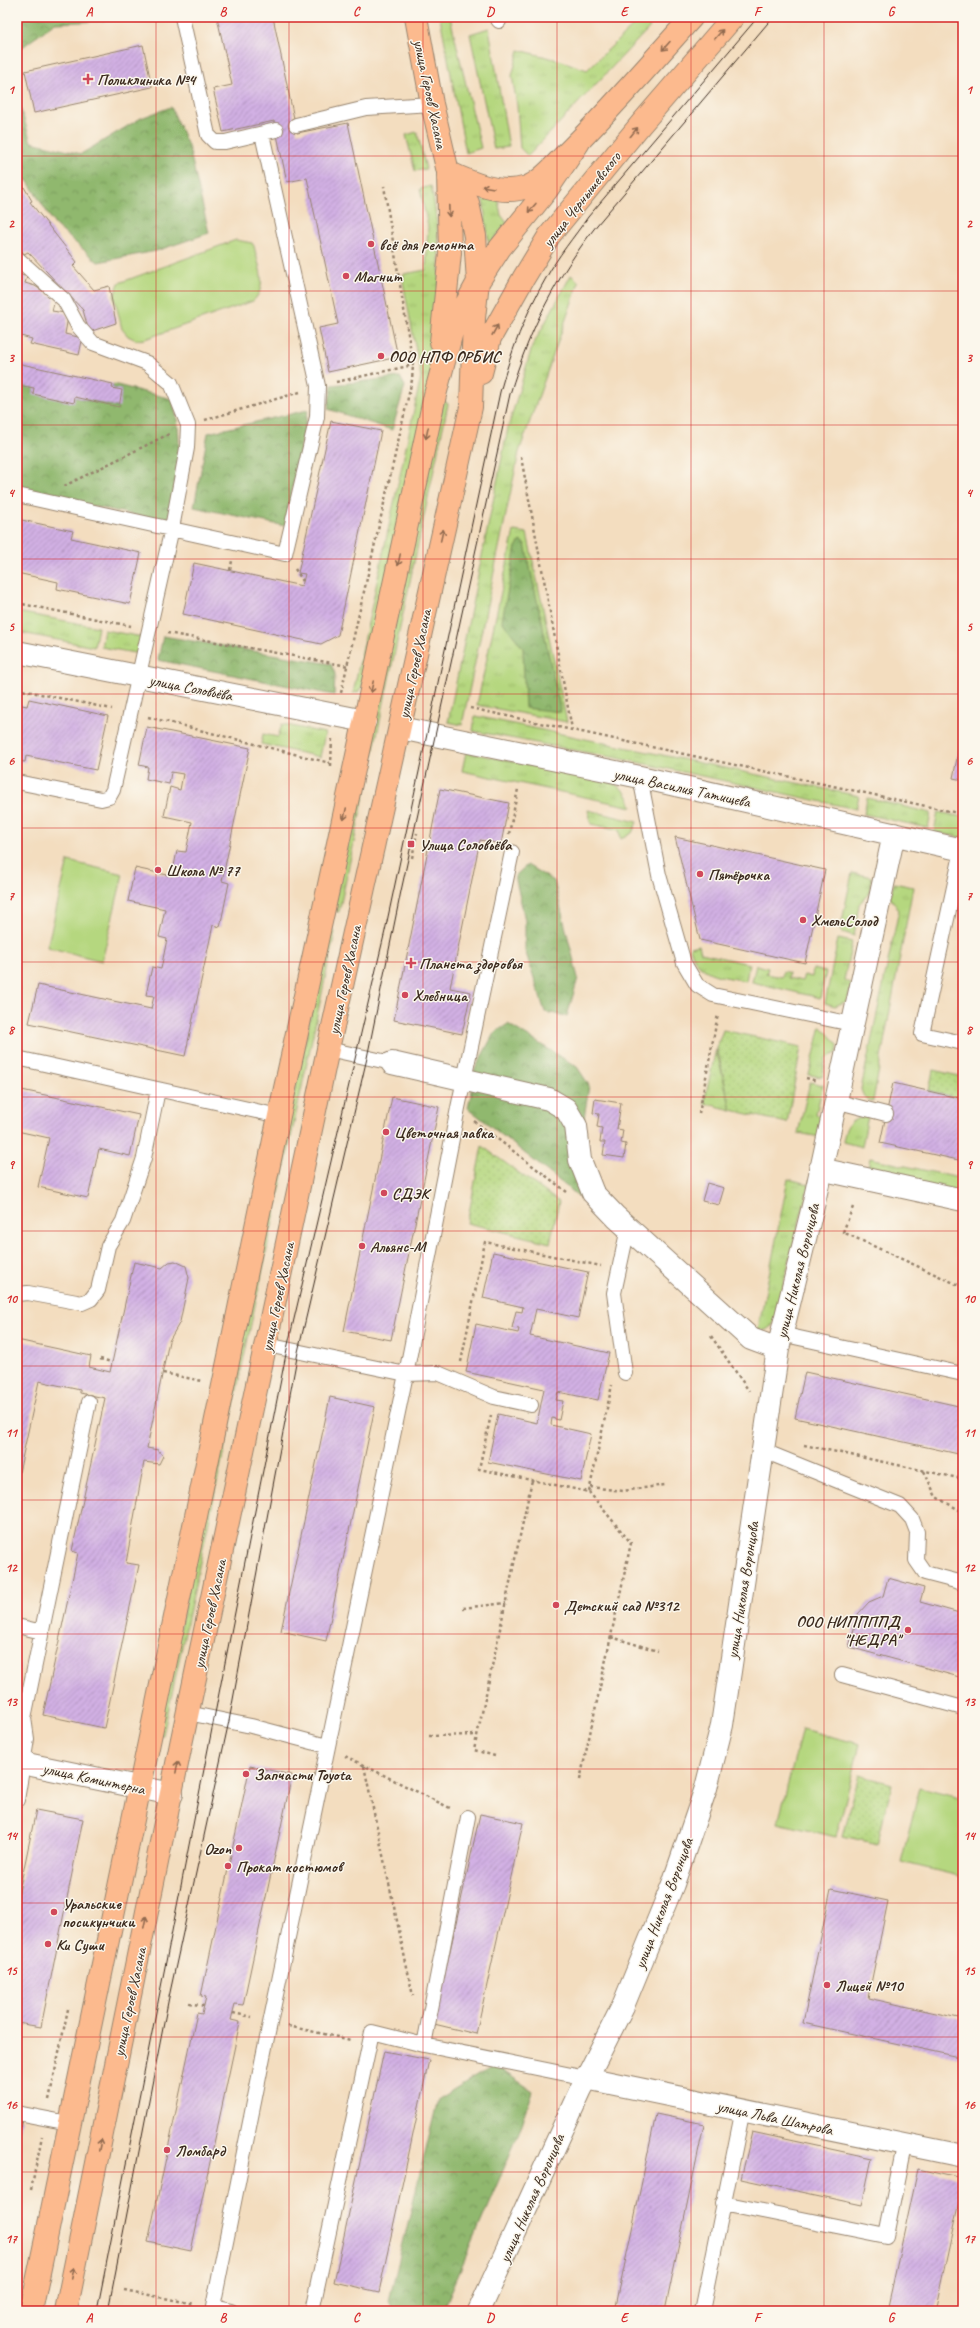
<svg xmlns="http://www.w3.org/2000/svg" width="980" height="2328" font-family="Caveat,sans-serif">
<style>
.grass{fill:url(#grass-tufts);stroke:#78804e}
.forest{fill:url(#forest-crowns);stroke:#667146}
.park{fill:url(#park-dots);stroke:#78804e}
.garden{fill:#b5d77f;stroke:#78804e}
.building{fill:url(#building-hatch)}
.lines{fill:none;stroke-linecap:round;stroke-linejoin:round}
.lane-casing{stroke:#97846e;stroke-width:16}
.street-casing{stroke:#97846e;stroke-width:24}
.primary-casing{stroke:#97846e;stroke-width:24}
.path{stroke:#97846e;stroke-width:2.5;stroke-dasharray:3 3;stroke-linecap:butt}
.lane{stroke:#fff;stroke-width:14}
.street{stroke:#fff;stroke-width:22}
.primary{stroke:#fcba8e;stroke-width:22}
.tram{stroke:#3b2a1e;stroke-width:1}
.oneway{stroke:#926b50}
.grid{fill:none;stroke:#d62828;stroke-width:1;stroke-opacity:0.55}
.poi-dot{fill:#d1495b;stroke:#fbf7ec;stroke-width:1.5}
.labels{text-anchor:middle;stroke-width:3;stroke-linejoin:round;paint-order:stroke}
.poi-label{font-size:16px;font-weight:bold;fill:#3b2a1e;stroke:#fbf7ec;text-anchor:start}
.street-label{font-size:16px;fill:#3b2a1e;stroke:#fbf7ec}
.neatline{fill:none;stroke:#d62828;stroke-width:1.5}
.grid-label{font-size:13px;text-anchor:middle;font-weight:bold;fill:#d62828}
</style>
<defs>
<pattern id="grass-tufts" width="24" height="20" patternUnits="userSpaceOnUse"><rect width="24" height="20" fill="#b5d77f"/><path d="M3 7l-1-3M5 7V3M7 7l1-3M15 17l-1-3M17 17v-4M19 17l1-3" fill="none" stroke="#9db96d"/></pattern>
<pattern id="forest-crowns" width="20" height="18" patternUnits="userSpaceOnUse"><rect width="20" height="18" fill="#90b86e"/><path d="M2 6a3 3 0 1 1 6 0M12 15a3 3 0 1 1 6 0" fill="none" stroke="#77965a"/></pattern>
<pattern id="park-dots" width="8" height="8" patternUnits="userSpaceOnUse"><rect width="8" height="8" fill="#b5d77f"/><path d="M2 2h.1M6 6h.1" fill="none" stroke="#9db96d" stroke-width="1.8" stroke-linecap="round"/></pattern>
<pattern id="building-hatch" width="6" height="6" patternUnits="userSpaceOnUse"><rect width="6" height="6" fill="#d2b0e4"/><path d="M-1 1l2-2M0 6l6-6M5 7l2-2" fill="none" stroke="#ac8fb8"/></pattern>
</defs>
<rect width="100%" height="100%" fill="#fbf7ec"/>
<filter id="ink" filterUnits="userSpaceOnUse"><feTurbulence type="fractalNoise" baseFrequency=".025" numOctaves="2"/><feDisplacementMap in="SourceGraphic" scale="8" xChannelSelector="R" yChannelSelector="G"/><feConvolveMatrix kernelMatrix="1 2 1 2 8 2 1 2 1" color-interpolation-filters="sRGB"/></filter>
<filter id="wash" filterUnits="userSpaceOnUse"><feTurbulence type="fractalNoise" baseFrequency=".012" numOctaves="4" result="noise"/><feDisplacementMap in="SourceGraphic" scale="16" xChannelSelector="R" yChannelSelector="G"/><feGaussianBlur stdDeviation="0.9" result="paint"/><feColorMatrix in="noise" values="0 0 0 0 0 0 0 0 0 0 0 0 0 0 0 0 0 1.4 0 .05"/><feComposite in="paint" operator="in"/></filter>
<g filter="url(#wash)">
<rect width="100%" height="100%" fill="#f3ddbf"/>
<!-- grass -->
<path class="grass" d="M440,17H450L481,148L466,153Z
M641,18L650,27L528,156L520,148L517,105L512,76L519,50L562,61L587,70Z
M489,28L509,147L494,149L470,34Z
M417,132L426,169L415,171L406,135Z
M431,186C445,254 439,326 428,394L362,687L358,692L353,693L421,377L403,282L404,274L426,270L428,227L420,189Z
M486,197L498,200L501,215L507,223L489,245L483,200Z
M571,275L579,282L519,452L462,725L448,722L508,428L532,347Z
M444,400L448,404L339,912L333,910Z
M514,531L527,533L567,722L477,705Z
M17,612L98,627L94,647L17,632Z
M104,630L143,637L140,654L101,647Z
M475,716L859,796L856,809L627,760L473,731Z
M282,724L325,733L320,757L261,744L263,734L278,737Z
M466,752L607,781C621,786 628,792 632,807L462,771Z
M867,798L931,813L928,828L864,814Z
M588,810L637,822L632,833L621,839L619,830L591,824Z
M938,812L963,817V838L934,832Z
M852,873L872,877L869,893L859,904L854,936L840,931Z
M894,883L913,887L873,1101C866,1100 863,1097 861,1089L899,910L890,898Z
M329,930L335,932L163,1735L157,1734Z
M838,939L852,942L844,980L852,984L847,1001L835,1006L825,1003Z
M699,945L701,953L749,964L746,981C719,975 698,977 690,947Z
M756,965L768,968L766,974L782,977L783,971L789,973L788,978L802,981L804,975L812,977L813,969L826,972L820,998L752,982Z
M821,1026L838,1045L837,1053L826,1058L822,1077L809,1075Z
M716,1049L731,1110L704,1103Z
M810,1082L823,1085L816,1114L824,1119L820,1137L798,1133Z
M868,1116L862,1147L843,1142C846,1124 849,1120 868,1116Z
M870,1158L963,1179V1195L867,1174Z
M788,1179L809,1184L773,1325L766,1330H758Z"/>
<!-- forest -->
<path class="forest" d="M17,17H160L155,19L55,23L17,51Z
M17,97L31,142L81,154L141,118L171,107L189,148L209,233L156,251L98,262L55,225L27,180L17,182Z
M400,377L405,386L392,430L328,409L332,385Z
M17,384L118,407L122,390L112,388L113,384L172,399C186,443 176,478 168,522L17,490Z
M308,410L285,526L194,507L208,433Z
M520,541L525,544L561,712L525,708L523,648L502,621L516,547Z
M163,636L331,664L335,674L334,695L158,660Z
M527,865L554,881L578,978L567,1016L545,1012L525,950V920L515,876Z
M508,1024L577,1067L589,1085L583,1125L472,1075L494,1033Z
M473,1086L551,1106L568,1131L582,1199L468,1108Z
M494,2065L533,2091L519,2133L443,2311H394L389,2301L438,2099Z"/>
<!-- park -->
<path class="park" d="M723,1030L801,1047L787,1123L731,1110L717,1047Z
M933,1070L963,1077V1099L929,1091Z
M482,1146L559,1202L550,1243L467,1223Z
M859,1775L892,1784L877,1844L843,1836Z"/>
<!-- garden -->
<path class="garden" d="M236,240L252,243L254,246C258,265 269,286 253,301L145,339L136,340L128,336L122,329L114,296L119,283Z
M68,861L123,874L102,961L47,947Z
M802,1729L860,1744L836,1837L778,1823Z
M920,1787L963,1798V1877L901,1862Z"/>
<g id="blocks">
<!-- building -->
<path class="building" d="M217,17H273L297,133L348,123L398,357L328,372L319,328L338,324L307,178L287,182L274,121L223,132L213,89L232,85Z
M143,45L152,87L34,113L25,71Z
M24,187L32,201L30,202L77,262L73,266L94,290L109,286L116,323L89,332L83,310L28,252L24,254L17,245V192Z
M17,273L27,277L25,283L35,286L55,299L52,311L65,313L68,317L65,334L78,337L82,341L79,355L30,344L32,339L17,335Z
M17,363L113,384L112,388L122,390L119,407L75,397L74,403L33,394L34,388L17,385Z
M331,421L381,431L338,635L321,644L183,614L194,563L302,586L305,574L298,573Z
M17,519L73,531L71,538L141,553L130,604L57,589L58,582L17,573Z
M29,699L108,716L96,770L26,756L25,762L17,761V704L27,706Z
M147,727L250,748L222,881L229,883L220,927L213,925L185,1056L29,1023L38,985L151,1009L154,996L146,995L152,967L161,969L167,939L159,937L165,909L128,901L135,868L172,876L177,851L186,852L192,822L164,816L170,787L180,790L183,774L171,772L169,784L146,779L148,767L139,765Z
M962,734H963V780L953,778Z
M440,789L509,803L501,844L480,840L450,988L471,992L462,1034L394,1020Z
M675,837L825,870L805,963L700,940Z
M893,1083L963,1099V1161L880,1143Z
M17,1089L139,1115L130,1156L99,1149L88,1198L38,1187L49,1138L17,1131Z
M392,1097L439,1107L391,1340L344,1331Z
M595,1099L621,1103L617,1129L623,1130L621,1143L626,1144L624,1158L603,1155L605,1142H600L602,1128L597,1127L599,1114L593,1113Z
M707,1183L724,1188L719,1205L702,1201Z
M493,1252L588,1272L578,1318L536,1309L530,1336L609,1353L598,1400L558,1392L556,1400L563,1401L559,1420L552,1418L551,1425L591,1434L581,1481L488,1462L498,1414L537,1423L544,1389L466,1372L476,1324L518,1333L519,1329L512,1328L516,1311L522,1312L523,1307L483,1298Z
M175,1261L186,1266L189,1278L180,1322L169,1341L147,1448L158,1450L163,1456L159,1464L144,1462L126,1563L139,1565L104,1728L43,1715L78,1553L72,1551L105,1398L80,1393V1390L39,1381L17,1482V1340L91,1356L89,1367L110,1372L134,1262L162,1268L169,1262Z
M805,1372L963,1407V1455L795,1418Z
M330,1397L375,1407L326,1641L281,1631Z
M888,1578L924,1588L920,1602L963,1614V1678L849,1647L858,1614L869,1602L883,1596Z
M17,1664L20,1665L18,1677H17Z
M250,1766L292,1775L243,2005L235,2004L231,2020L240,2022L191,2251L148,2242L197,2013L202,2014L206,1997L201,1996Z
M36,1810L83,1819L41,2027L17,2023V1902Z
M480,1814L523,1823L476,2034L434,2024Z
M831,1889L888,1901L868,1998L963,2019V2058L803,2023Z
M384,2051L429,2060L379,2292L334,2282Z
M656,2114L704,2124L665,2311H615Z
M17,2119L22,2120L18,2138H17Z
M752,2132L872,2158L862,2205L741,2179Z
M918,2169L963,2179L959,2205L936,2311H887Z"/>
</g>
</g>
<g filter="url(#ink)">
<use href="#blocks" fill-opacity="0" stroke="#97846e" stroke-width="1"/>
<g class="lines">
<!-- lane casing -->
<g class="lane-casing">
<path id="lane" d="M182,17L208,135L215,142H225L276,130
M496,17L499,21
M296,125L366,108L432,104
M17,258L64,300L78,326L93,343L147,363L171,383L188,425L187,448L172,528L113,790L109,797L101,799L17,782
M17,495L285,554L317,417L318,386L262,134
M640,777L659,875L684,963L697,985L713,995L852,1024
M962,850L922,1034L963,1043
M328,1049L392,1063
M17,1058L279,1116
M835,1101L886,1114
M17,1294L28,1293L82,1303L91,1299L98,1290L108,1246L123,1221L144,1158L158,1090
M781,1334L963,1374
M267,1345L406,1374L438,1373L494,1397L531,1405
M625,1373L614,1293L628,1228
M764,1451L900,1506L912,1519L917,1532L916,1560L925,1573L963,1583
M17,1626L42,1632
M842,1675L963,1708
M188,1713L251,1726L327,1746
M17,1800L27,1739L24,1718L89,1402
M424,2045L468,1817
M17,2113L69,2123
M723,2203L886,2236L904,2146
M231,2311L213,2307L264,2052L406,1374L458,1108L512,852
M312,2311L372,2032L424,2045L586,2078
M702,2311L743,2109"/>
</g>
<!-- street casing -->
<g class="street-casing">
<path id="street" d="M17,652L365,721
M400,728L640,777L963,850
M392,1063L549,1099L566,1109L576,1126L580,1160L593,1193L616,1217L751,1339L778,1349
M820,1169L963,1200
M17,1762L172,1794
M586,2078L963,2156
M479,2311L581,2089L623,2006L673,1884L706,1788L722,1725L778,1349L814,1202L894,834"/>
</g>
<!-- primary casing -->
<g class="primary-casing">
<path id="primary" d="M416,17L432,104L448,172L450,253L441,342
M448,172C471,183 501,196 527,187C541,182 553,167 564,156C609,112 650,64 692,17
M481,373L490,338L523,279L549,236L641,124L733,17
M31,2311L279,1116L435,395L453,328L478,282L500,248L546,191L579,142
M66,2311L181,1744L328,1049L471,407L474,318L478,282L475,236L468,203L448,172"/>
</g>
<!-- path -->
<path class="path" d="M336,382L413,365
M205,420L300,392
M521,457L572,729
M64,486L169,434
M295,569L303,581
M230,570L232,561
M17,603L131,626
M167,633L348,666
M17,689L112,709
M341,693L412,380L413,365L384,186
M470,708L963,814
M148,717L330,763
M331,766L332,737
M509,834L518,789
M412,858L417,833
M806,1078L817,1081
M699,1114L718,1014
M474,1121L567,1192
M853,1207L843,1232L963,1287
M711,1336L749,1391
M100,1359L112,1362
M461,1362L485,1242L601,1266
M163,1373L202,1381
M491,1415L479,1469L589,1492L612,1385
M804,1445L963,1479
M924,1471L936,1497L963,1512
M590,1487L623,1491L665,1485
M463,1608L506,1603
M611,1637L658,1651
M429,1736L477,1735
M345,1756L452,1809
M495,1756L474,1750L532,1480
M364,1766L413,1996
M580,1780L631,1543L589,1492
M189,2003L204,2006
M233,2013L252,2017
M288,2026L351,2040
M49,2100L68,2009
M31,2190L42,2136
M124,2290L194,2304"/>
<!-- lane -->
<use href="#lane" class="lane"/>
<!-- street -->
<use href="#street" class="street"/>
<!-- primary -->
<use href="#primary" class="primary"/>
<!-- tram -->
<path class="tram" d="M97,2311L287,1349L385,931L500,392C511,352 525,314 546,278C558,256 574,237 588,217L758,17
M108,2311L169,1997L229,1721L298,1352L367,1058L401,891L510,394C530,328 555,279 597,225L773,17"/>
</g>
<!-- one-way arrows -->
<defs><path id="oneway-shaft" d="M-6 0H5M1.5-3L5.5 0L1.5 3" fill="none" stroke-width="1.6" stroke-linecap="round" stroke-linejoin="round"/></defs>
<g class="oneway">
<use href="#oneway-shaft" transform="translate(719 34) rotate(-49)"/>
<use href="#oneway-shaft" transform="translate(666 46) rotate(132)"/>
<use href="#oneway-shaft" transform="translate(634 132) rotate(-51)"/>
<use href="#oneway-shaft" transform="translate(488 187) rotate(-171)"/>
<use href="#oneway-shaft" transform="translate(532 208) rotate(131)"/>
<use href="#oneway-shaft" transform="translate(449 211) rotate(88)"/>
<use href="#oneway-shaft" transform="translate(495 330) rotate(-61)"/>
<use href="#oneway-shaft" transform="translate(427 433) rotate(102)"/>
<use href="#oneway-shaft" transform="translate(442 535) rotate(-77)"/>
<use href="#oneway-shaft" transform="translate(399 560) rotate(102)"/>
<use href="#oneway-shaft" transform="translate(372 687) rotate(102)"/>
<use href="#oneway-shaft" transform="translate(345 814) rotate(102)"/>
<use href="#oneway-shaft" transform="translate(177 1767) rotate(-79)"/>
<use href="#oneway-shaft" transform="translate(145 1922) rotate(-78)"/>
<use href="#oneway-shaft" transform="translate(100 2145) rotate(-78)"/>
<use href="#oneway-shaft" transform="translate(73 2273) rotate(-78)"/>
</g>
</g>
<!-- grid -->
<path class="grid" d="M156,17V2311M289,17V2311M423,17V2311M557,17V2311M691,17V2311M824,17V2311M17,156H963M17,291H963M17,425H963M17,559H963M17,694H963M17,828H963M17,962H963M17,1097H963M17,1231H963M17,1366H963M17,1500H963M17,1634H963M17,1769H963M17,1903H963M17,2037H963M17,2172H963"/>
<!-- markers -->
<g class="poi-dot">
<path d="M86 73h4v4h4v4h-4v4h-4v-4h-4v-4h4z"/>
<circle cx="371" cy="244" r="4"/>
<circle cx="346" cy="276" r="4"/>
<circle cx="381" cy="356" r="4"/>
<rect x="407" y="840" width="8" height="8" rx="2"/>
<circle cx="158" cy="870" r="4"/>
<circle cx="700" cy="874" r="4"/>
<circle cx="803" cy="920" r="4"/>
<path d="M409 957h4v4h4v4h-4v4h-4v-4h-4v-4h4z"/>
<circle cx="405" cy="995" r="4"/>
<circle cx="386" cy="1132" r="4"/>
<circle cx="384" cy="1193" r="4"/>
<circle cx="362" cy="1246" r="4"/>
<circle cx="556" cy="1605" r="4"/>
<circle cx="908" cy="1630" r="4"/>
<circle cx="246" cy="1774" r="4"/>
<circle cx="239" cy="1848" r="4"/>
<circle cx="228" cy="1866" r="4"/>
<circle cx="54" cy="1912" r="4"/>
<circle cx="48" cy="1944" r="4"/>
<circle cx="827" cy="1985" r="4"/>
<circle cx="167" cy="2150" r="4"/>
</g>
<g class="labels">
<!-- poi labels -->
<g class="poi-label">
<text x="97" y="85">Поликлиника №4</text>
<text x="379" y="250">всё для ремонта</text>
<text x="354" y="282">Магнит</text>
<text x="389" y="362">ООО НПФ ОРБИС</text>
<text x="419" y="850">Улица Соловьёва</text>
<text x="166" y="876">Школа № 77</text>
<text x="708" y="880">Пятёрочка</text>
<text x="811" y="926">ХмельСолод</text>
<text x="419" y="969">Планета здоровья</text>
<text x="413" y="1001">Хлебница</text>
<text x="394" y="1138">Цветочная лавка</text>
<text x="392" y="1199">СДЭК</text>
<text x="370" y="1252">Альянс-М</text>
<text x="564" y="1611">Детский сад №312</text>
<text x="900" y="1627" text-anchor="end">ООО НИППППД<tspan x="900" dy="18">"НЕДРА"</tspan></text>
<text x="254" y="1780">Запчасти Toyota</text>
<text x="231" y="1854" text-anchor="end">Ozon</text>
<text x="236" y="1872">Прокат костюмов</text>
<text x="62" y="1909">Уральские<tspan x="62" dy="18">посикунчики</tspan></text>
<text x="56" y="1950">Ки Суши</text>
<text x="835" y="1991">Лицей №10</text>
<text x="175" y="2156">Ломбард</text>
</g>
<!-- street labels -->
<g class="street-label">
<text transform="translate(431 94) rotate(78)" y="6">улица Героев Хасана</text>
<text transform="translate(581 199) rotate(-52)" y="6">улица Чернышевского</text>
<text transform="translate(414 664) rotate(-78)" y="6">улица Героев Хасана</text>
<text transform="translate(191 687) rotate(11)" y="6">улица Соловьёва</text>
<text transform="translate(682 787) rotate(12)" y="6">улица Василия Татищева</text>
<text transform="translate(344 980) rotate(-78)" y="6">улица Героев Хасана</text>
<text transform="translate(797 1271) rotate(-76)" y="6">улица Николая Воронцова</text>
<text transform="translate(277 1297) rotate(-78)" y="6">улица Героев Хасана</text>
<text transform="translate(742 1590) rotate(-81)" y="6">улица Николая Воронцова</text>
<text transform="translate(209 1614) rotate(-78)" y="6">улица Героев Хасана</text>
<text transform="translate(94 1778) rotate(12)" y="6">улица Коминтерна</text>
<text transform="translate(663 1903) rotate(-69)" y="6">улица Николая Воронцова</text>
<text transform="translate(129 2002) rotate(-78)" y="6">улица Героев Хасана</text>
<text transform="translate(775 2117) rotate(12)" y="6">улица Льва Шатрова</text>
<text transform="translate(531 2198) rotate(-66)" y="6">улица Николая Воронцова</text>
</g>
</g>
<!-- margin -->
<rect width="980" height="2328" fill="none" stroke="#fbf7ec" stroke-width="44"/>
<rect x="22" y="22" width="936" height="2284" class="neatline"/>
<g class="grid-label">
<text x="89" y="16">A</text>
<text x="223" y="16">B</text>
<text x="356" y="16">C</text>
<text x="490" y="16">D</text>
<text x="624" y="16">E</text>
<text x="757" y="16">F</text>
<text x="891" y="16">G</text>
<text x="11" y="94">1</text>
<text x="969" y="94">1</text>
<text x="11" y="228">2</text>
<text x="969" y="228">2</text>
<text x="11" y="362">3</text>
<text x="969" y="362">3</text>
<text x="11" y="497">4</text>
<text x="969" y="497">4</text>
<text x="11" y="631">5</text>
<text x="969" y="631">5</text>
<text x="11" y="765">6</text>
<text x="969" y="765">6</text>
<text x="11" y="900">7</text>
<text x="969" y="900">7</text>
<text x="11" y="1034">8</text>
<text x="969" y="1034">8</text>
<text x="11" y="1169">9</text>
<text x="969" y="1169">9</text>
<text x="11" y="1303">10</text>
<text x="969" y="1303">10</text>
<text x="11" y="1437">11</text>
<text x="969" y="1437">11</text>
<text x="11" y="1572">12</text>
<text x="969" y="1572">12</text>
<text x="11" y="1706">13</text>
<text x="969" y="1706">13</text>
<text x="11" y="1840">14</text>
<text x="969" y="1840">14</text>
<text x="11" y="1975">15</text>
<text x="969" y="1975">15</text>
<text x="11" y="2109">16</text>
<text x="969" y="2109">16</text>
<text x="11" y="2243">17</text>
<text x="969" y="2243">17</text>
<text x="89" y="2322">A</text>
<text x="223" y="2322">B</text>
<text x="356" y="2322">C</text>
<text x="490" y="2322">D</text>
<text x="624" y="2322">E</text>
<text x="757" y="2322">F</text>
<text x="891" y="2322">G</text>
</g>
</svg>
